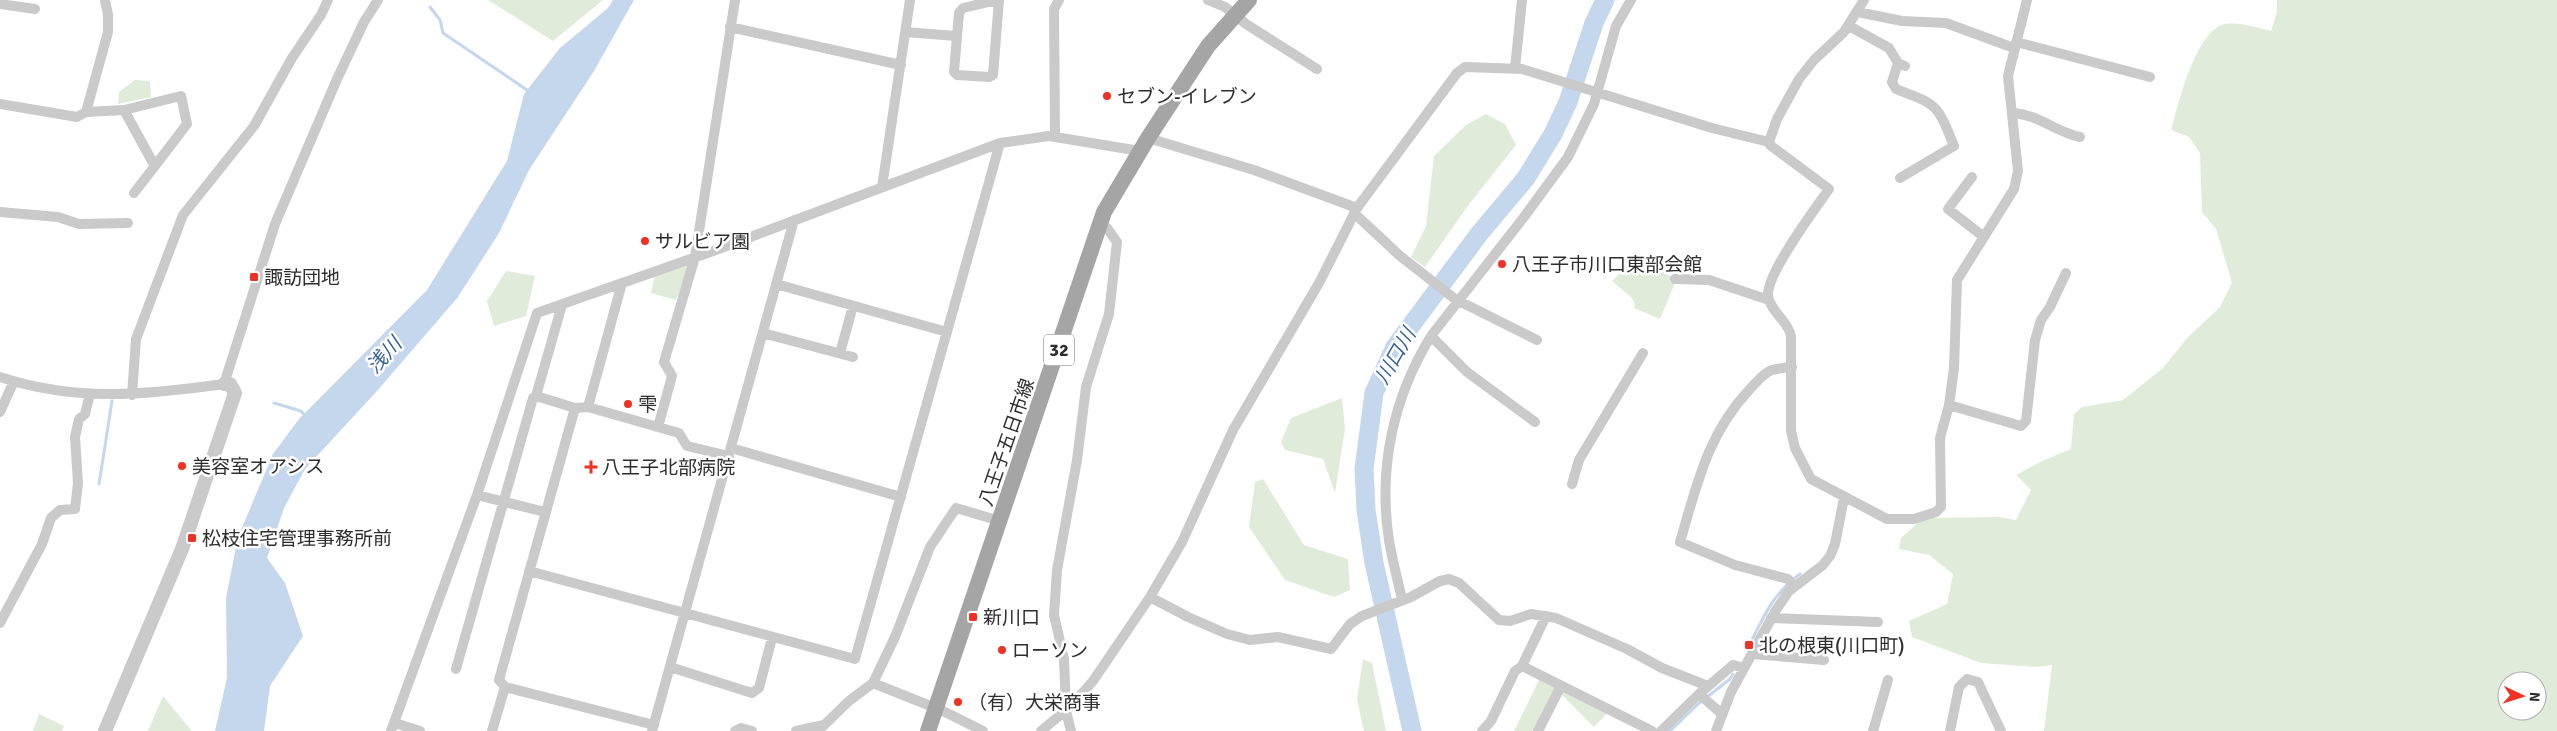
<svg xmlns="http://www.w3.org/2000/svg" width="2557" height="731" font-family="Signika,'Noto Sans JP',sans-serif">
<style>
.green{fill:#e0ecd9;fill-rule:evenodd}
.water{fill:#c4d7ed}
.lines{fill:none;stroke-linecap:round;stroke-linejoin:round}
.stream{stroke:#c4d7ed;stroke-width:3}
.river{stroke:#c4d7ed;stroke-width:19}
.minor{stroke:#cacaca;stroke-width:10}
.tertiary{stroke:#cacaca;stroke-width:14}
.primary{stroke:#a5a5a5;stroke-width:16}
.poi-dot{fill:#ef3224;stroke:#fff;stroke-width:2}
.labels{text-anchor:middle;stroke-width:5;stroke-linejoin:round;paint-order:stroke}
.shield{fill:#fff;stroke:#6c6c6c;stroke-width:1}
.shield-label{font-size:18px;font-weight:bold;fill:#2d2d2d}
.poi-label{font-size:19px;fill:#2d2d2d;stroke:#fff;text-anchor:start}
.street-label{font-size:19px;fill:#2d2d2d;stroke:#fff}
.water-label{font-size:20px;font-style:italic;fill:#376293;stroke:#fff}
</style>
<rect width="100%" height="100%" fill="#fff"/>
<!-- green -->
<path class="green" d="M488,0H603L553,41Z
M2277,0H2557V731H2044L2052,665L2037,667L1981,663L1912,637L1909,621L1947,604L1953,574L1929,555L1899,549L1901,538L1923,518L1999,517L2016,520L2031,490L2016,475L2042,461L2071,449L2074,414L2082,407L2123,400L2163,368L2188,337L2220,307L2232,283L2216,229L2202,212L2200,153L2189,137L2171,130C2178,105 2196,29 2225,24C2240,22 2258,28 2271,31L2277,12ZM2507,681H2537V711H2507Z
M135,80L150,81L151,97L118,104L119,92Z
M1486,114L1505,124L1516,145L1467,207L1425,267L1411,257L1426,226L1434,156L1466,125Z
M1639,254L1647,264L1674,278L1675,283L1660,319L1634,308L1635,304L1631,297L1612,281Z
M695,257L683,298L677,296L676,300L651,293L656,271Z
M506,271L535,276L526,316L494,326L487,301Z
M1342,398L1345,429L1335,493L1323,459L1285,450L1281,442L1291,418Z
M1263,479L1304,545L1348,559L1350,590L1334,597L1285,580L1249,527L1255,482Z
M1363,659L1372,663L1386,731H1364L1357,699Z
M1541,676L1610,710L1594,727L1558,691L1538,731H1514Z
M163,696L192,731H148Z
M39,714L64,726L62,731H33Z"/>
<!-- water -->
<path class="water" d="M613,0H634L594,71L529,170L499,233L458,297L377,391L305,469L284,508L267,558L285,583L303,636L270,686L264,731H215L227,678L226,598L238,537L273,454L299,419L427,290L507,161L524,94L560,48L608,8Z"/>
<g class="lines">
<!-- stream -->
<path class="stream" d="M430,7L440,20L443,33L530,92
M274,403L301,411L305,416
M99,484L112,401
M1750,644C1765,614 1773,594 1800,574
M1670,731L1698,704L1730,679L1733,674"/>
<!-- river -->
<path class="river" d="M1412,731L1374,563L1366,510L1364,469L1374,393L1395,347L1479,234L1526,178L1553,134L1568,102L1594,23L1605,0"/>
<!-- minor -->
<path class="minor" d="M998,0L963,8L959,13L954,72L957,75L989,77L993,75L999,0
M1208,0L1225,7L1246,24L1317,69
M0,4L35,9
M1858,12L1902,21L1946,23L2014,48
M1849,26L1889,48L1898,63
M730,27L901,65
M906,32L956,36
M2016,42L2150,77
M1515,68L1522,0
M0,104L77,117L86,112L108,32V15L105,0
M86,112L124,110L181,96L187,124L158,162L152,161L124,110
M2014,113C2039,115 2056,132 2080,137
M1055,136L1054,9L1059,0
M1148,138L1254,170L1357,208
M1769,142L1777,119L1799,79L1814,60L1844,32L1864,0
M1972,177L1948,209L1984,237
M1900,178L1954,146C1937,104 1938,105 1896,89L1892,82L1898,63L1905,66
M882,187L910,0
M134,193L158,162
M0,212L58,217L79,224L128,223
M1354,213L1399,255L1455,299L1537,340
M1675,279L1709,280L1769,300
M776,284L947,332
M763,333L853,357
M1431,336L1467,372L1535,422
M840,353L853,306
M1792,367C1786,368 1778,368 1772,370C1763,373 1756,383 1749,390C1707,435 1697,485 1680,542L1735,565L1788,579L1794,587
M0,377C76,402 146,395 224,384L275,224L337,79L364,22L378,0
M132,395L136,339L183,215L254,126L292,58L321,15L328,0
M1949,405L2021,426L2026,421L2035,340L2041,320L2050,307L2066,273
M588,407L622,283
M575,408L588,407L679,433L687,446L729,456
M0,412L14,381
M658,427L672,376L664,362L695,257L735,0
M731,448L901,497
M1572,484L1579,460L1643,353
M477,495L545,512
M529,571L855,659L1000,143
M1150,597L1188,617L1227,634L1250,640L1278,637L1331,649L1350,624L1362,616L1411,597L1440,581L1449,579L1459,583L1499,620L1510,621L1531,614L1556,618L1627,649L1662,668L1708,686
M1402,600C1398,580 1392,560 1389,540C1378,468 1393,398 1431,336L1524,217L1568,157L1594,104L1616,26L1631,0
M1771,618L1878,622
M0,623L42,544L51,518L60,510L75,509L78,483L75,437L79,419L85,414L90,394
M1752,654L1824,660
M1522,666L1652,731
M670,667L752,693L759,688L772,638
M456,669L533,398L536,396
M873,683L943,711L983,731
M505,687L654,725
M1699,694L1722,714
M395,723L420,731
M391,731L477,495L537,313L716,250L1000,143L1049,136L1140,151
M492,731L505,687L499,680L575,408L536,396L562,305
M652,731L794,220
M735,731L741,728L752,731
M796,731L824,725
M818,731L849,701L873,683L895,637L930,547L956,508L1000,521
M1041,731L1071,706L1093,681L1150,597L1182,542L1233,430L1319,283L1357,208L1457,73L1465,67L1522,69L1712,128L1769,142L1770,145L1829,189C1815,209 1766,274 1768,296C1770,311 1788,321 1791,336V431L1795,448L1811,479L1887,519H1914L1936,512L1941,507L1940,438L1949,405L1954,368L1957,280L2014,189L2018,171L2008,76L2027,0
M1071,731L1066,711L1064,659L1054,615L1057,570L1077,460L1086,387L1109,314L1117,242L1107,228L1099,225
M1482,731L1491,721L1515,671L1522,666L1546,616
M1538,731L1561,686
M1661,731L1699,694L1733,665L1744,668
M1716,731L1731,692L1776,610L1789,591L1823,565L1830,556L1835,544L1844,498
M1873,731L1888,680
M1950,731L1959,687L1967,679L1978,682L2001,731"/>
<!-- tertiary -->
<path class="tertiary" d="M105,731L182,549L235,393L230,384H224"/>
<!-- primary -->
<path class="primary" d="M928,731L1104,212L1148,138L1208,46L1249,0"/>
</g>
<!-- markers -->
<g class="poi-dot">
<circle cx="1107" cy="96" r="5"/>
<circle cx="645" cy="241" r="5"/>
<circle cx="1502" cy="264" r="5"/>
<rect x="249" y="272" width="10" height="10" rx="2.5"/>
<circle cx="628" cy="404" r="5"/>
<circle cx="182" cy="466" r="5"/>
<path d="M588.5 459.5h5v5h5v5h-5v5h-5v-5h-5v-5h5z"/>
<rect x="187" y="533" width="10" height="10" rx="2.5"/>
<rect x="968" y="612" width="10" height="10" rx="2.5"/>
<rect x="1744" y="640" width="10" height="10" rx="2.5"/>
<circle cx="1002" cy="650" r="5"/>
<circle cx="958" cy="702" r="5"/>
</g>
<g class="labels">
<!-- shield labels -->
<rect class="shield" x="1044" y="334.5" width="30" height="31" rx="4"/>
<g class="shield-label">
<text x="1059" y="356">32</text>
</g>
<!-- poi labels -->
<g class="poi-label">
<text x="1117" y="103">セブン-イレブン</text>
<text x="655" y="248">サルビア園</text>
<text x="1512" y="271">八王子市川口東部会館</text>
<text x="264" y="284">諏訪団地</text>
<text x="638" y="411">雫</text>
<text x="192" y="473">美容室オアシス</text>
<text x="602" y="474">八王子北部病院</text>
<text x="202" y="545">松枝住宅管理事務所前</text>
<text x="983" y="624">新川口</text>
<text x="1759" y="652">北の根東(川口町)</text>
<text x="1012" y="657">ローソン</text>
<text x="968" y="709">（有）大栄商事</text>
</g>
<!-- street labels -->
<g class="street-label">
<text transform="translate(1006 442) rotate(-71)" y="7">八王子五日市線</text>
</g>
<!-- water labels -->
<g class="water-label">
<text transform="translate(384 355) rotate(-48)" y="7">浅川</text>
<text transform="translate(1395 356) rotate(-60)" y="7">川口川</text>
</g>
</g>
<!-- north arrow -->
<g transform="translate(2522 696) rotate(94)"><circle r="24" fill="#ffffff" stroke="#ababab"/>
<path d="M0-4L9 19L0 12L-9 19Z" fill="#ef3224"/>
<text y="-8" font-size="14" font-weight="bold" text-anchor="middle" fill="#2d2d2d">N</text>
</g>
</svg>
